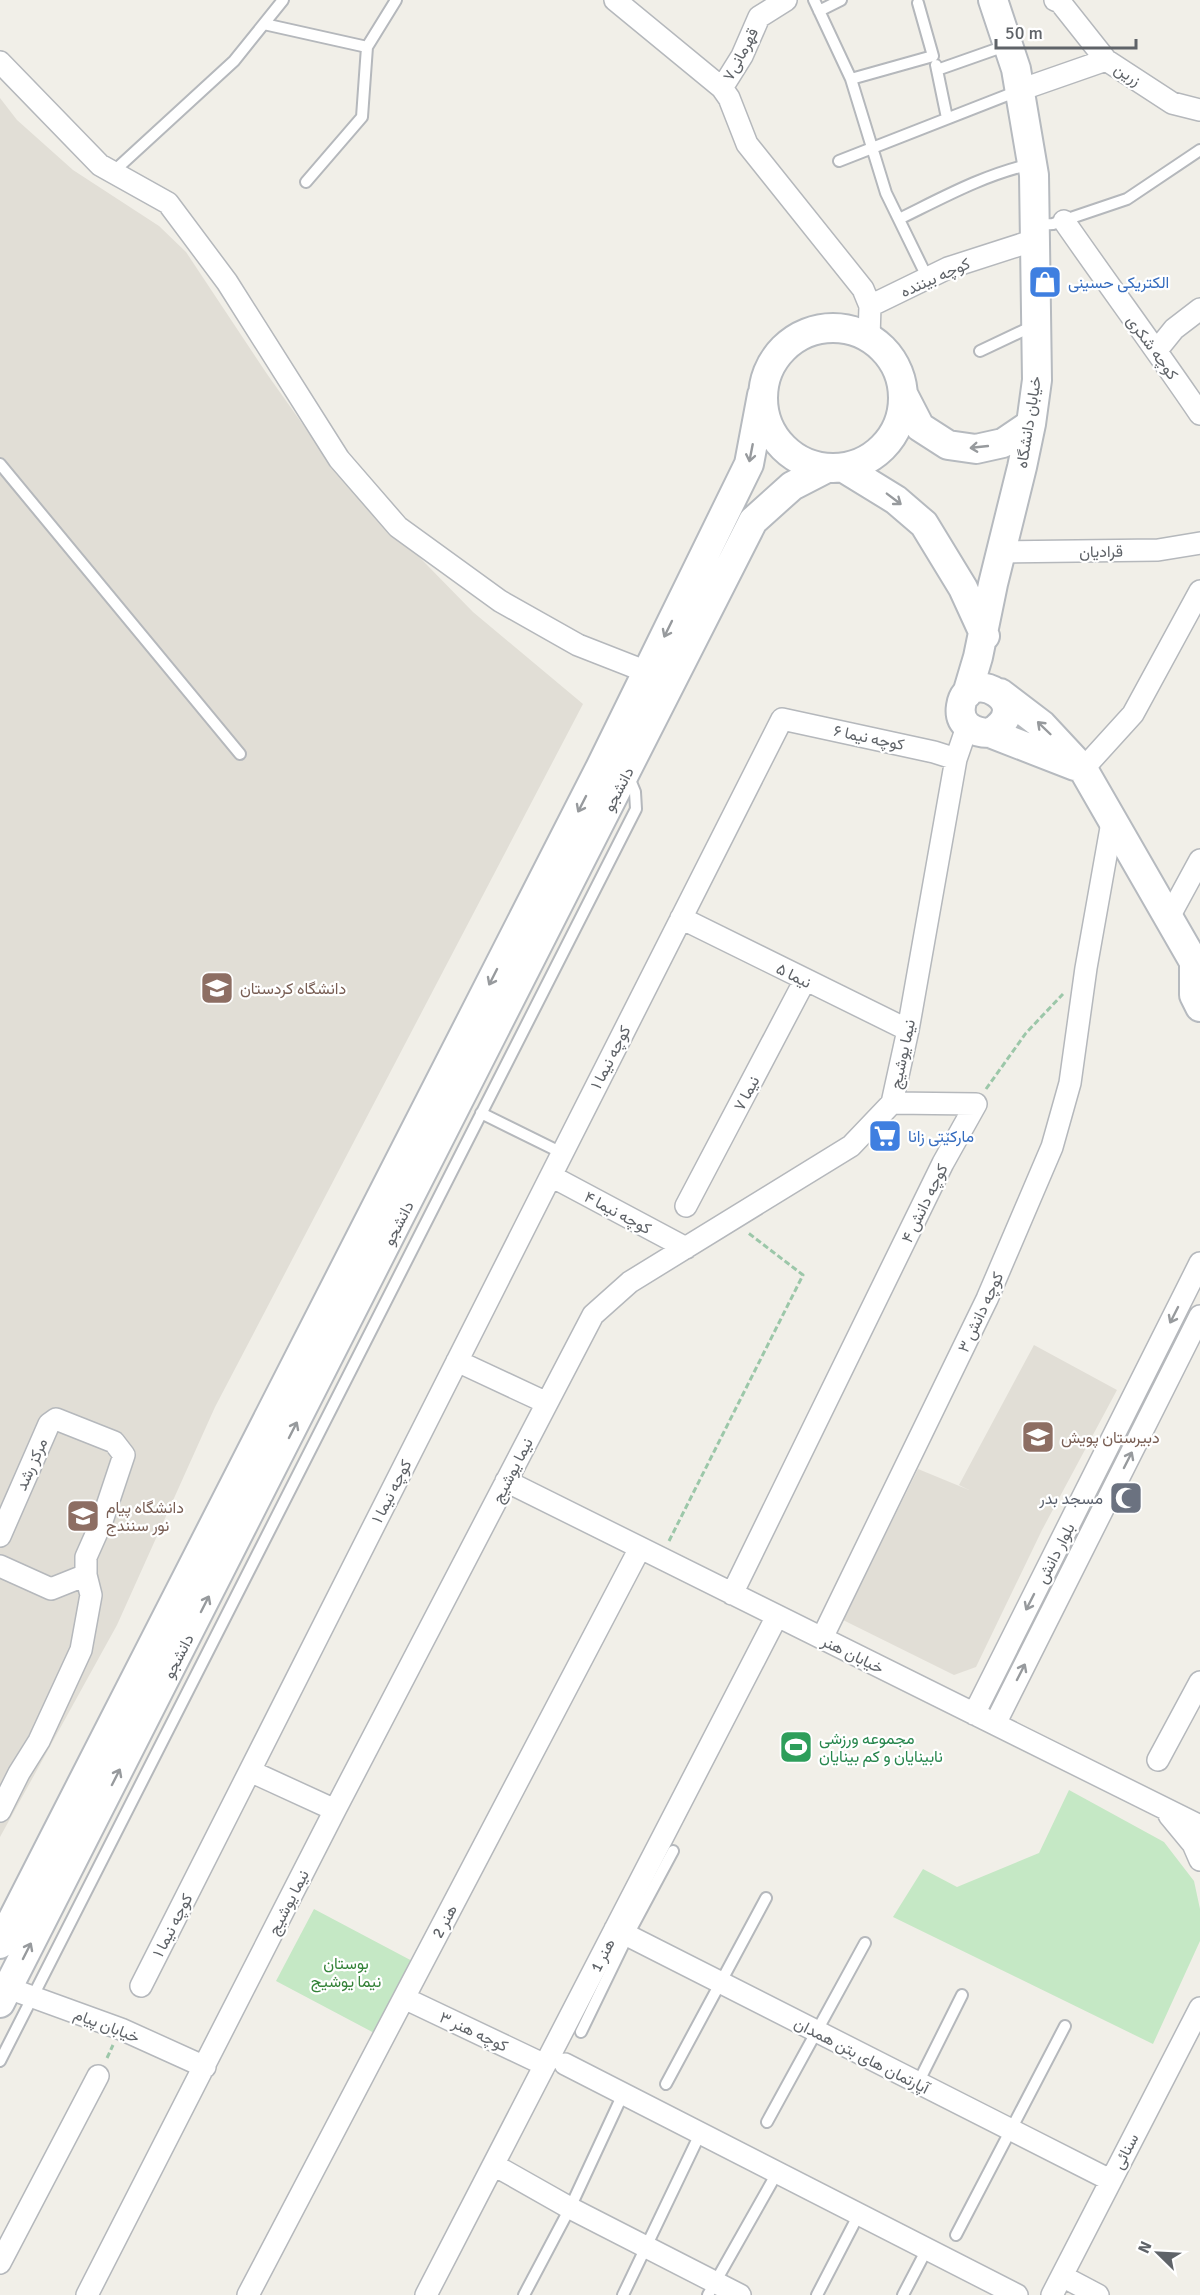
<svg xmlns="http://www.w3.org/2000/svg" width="1200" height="2295" font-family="Signika,Vazirmatn,sans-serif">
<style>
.education{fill:#e1ded6}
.green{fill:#c5e8c5}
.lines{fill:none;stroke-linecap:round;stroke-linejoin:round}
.lane-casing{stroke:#b5b8bc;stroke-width:14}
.street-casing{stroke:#b5b8bc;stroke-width:24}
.secondary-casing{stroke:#b6babf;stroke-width:32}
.path{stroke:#9cc7a9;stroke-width:3;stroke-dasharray:6 3;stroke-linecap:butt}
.lane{stroke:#fff;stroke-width:10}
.street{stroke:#fff;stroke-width:21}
.secondary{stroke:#fff;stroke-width:28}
.oneway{stroke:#979a9d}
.labels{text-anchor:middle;stroke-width:4.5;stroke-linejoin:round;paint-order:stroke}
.street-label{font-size:16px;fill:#5f6368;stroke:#fff}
.shop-label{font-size:16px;fill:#366cbe;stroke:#fff;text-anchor:start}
.education-label{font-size:16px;fill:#785e54;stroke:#fff;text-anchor:start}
.worship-label{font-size:16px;fill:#5b616d;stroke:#fff;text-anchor:end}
.leisure-label{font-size:16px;fill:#27864d;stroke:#fff;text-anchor:start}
.park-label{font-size:16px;fill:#348238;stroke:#fff}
</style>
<rect width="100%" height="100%" fill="#f1efe8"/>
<!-- education -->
<path class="education" d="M0,98L17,120L73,170L159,226L186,252L267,374L338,474L473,612L583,704L215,1407L117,1625L0,1837Z
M1034,1345L1117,1390L1042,1530L976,1667L954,1675L843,1620L918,1469L969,1490L959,1485Z"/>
<!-- green -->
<path class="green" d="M1069,1790L1164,1842L1194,1881L1200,1909V1941L1153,2044L893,1917L923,1869L957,1887L1039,1853Z
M314,1909L416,1963L378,2035L276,1981Z"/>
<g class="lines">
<!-- lane casing -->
<g class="lane-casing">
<path id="lane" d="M814,0L851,79L886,193L928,279
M819,11L841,0
M264,24L367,47L362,117L306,182
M367,47L396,0
M936,65L947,118
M937,70L1008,45
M851,79L933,56L918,3
M839,161L1018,91
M113,172L234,61L283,0
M899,219C942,198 985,174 1032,164
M1037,225L1053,224L1127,199L1200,150
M980,351L1033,326
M0,464L240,754
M481,1113L562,1153
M581,2032L628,1935L673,1851
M0,2061L636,809L635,792L628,775
M918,2083L962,1995
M666,2084L766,1898
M767,2122L865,1943
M956,2235L1065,2026
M524,2295L570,2208L623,2094
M623,2295L700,2134
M708,2295L777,2173
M817,2295L859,2214
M903,2295L927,2249"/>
</g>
<!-- street casing -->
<g class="street-casing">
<path id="street" d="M615,0L722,88L729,98L747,144L863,289L870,306L869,338
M1055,0L1060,2L1106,60
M0,62L100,165L168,203L227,282L339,459L398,527L500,601L578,645L647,672
M722,88L742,56L759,17L786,0
M1020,90L1106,60L1172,103L1200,110
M1064,221C1109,286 1156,349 1200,414
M870,306L948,268L1035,240
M1157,350L1174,329L1200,309
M1001,552L1158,550L1200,543
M1083,769L1133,714L1200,591
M1169,917L1200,860
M681,918L908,1030
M551,1176L686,1248
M686,1206L805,980
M457,1361L547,1403
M506,1481L1200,1826
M0,1536L49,1424L56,1419L114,1442L124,1455L102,1521L86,1557V1575L91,1595L81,1650L39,1741L19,1773L0,1811
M0,1566L51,1589L86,1575
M732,1594L943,1163L976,1104L892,1103
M822,1638L987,1299L1052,1147L1070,1083L1086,968L1112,822
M974,1714L1200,1263
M995,1724L1200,1316
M1158,1760L1200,1682
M250,1771L335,1810
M1169,1815L1193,1844L1200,1860
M615,1929L1110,2180
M141,1986L782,719L934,752L956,759
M8,1988L121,2029L205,2067
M404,1998L545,2065
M565,2064L1017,2295
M494,2165L570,2208L740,2295
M0,2263L98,2076
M1062,2276L1098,2295
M87,2295L335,1810L593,1315L630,1282L851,1146L892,1103L908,1030L956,759L967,727
M248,2295L640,1548
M426,2295L777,1616
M1052,2295L1200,2008"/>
</g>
<!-- secondary casing -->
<g class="secondary-casing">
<path id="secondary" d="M763 398a70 70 0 1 1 140 0a70 70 0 1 1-140 0Z
M903,394L920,427L948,445L976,449L1003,443L1031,424
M844,468L896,500L924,524L963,588L985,636
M1000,693L1042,725L1083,769L1194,962L1200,968
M967,694L978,657L993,584L1022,467L1031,424L1037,380L1034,175L1016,69L993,0
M990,733C1039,703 967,664 961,706C958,725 974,733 990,733L1075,766
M1194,962V995L1200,1007
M0,1944L600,768L749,464L762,395
M0,2003L753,521L792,486L825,469"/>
</g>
<!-- path -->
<path class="path" d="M986,1089L1026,1033L1063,994
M669,1541L803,1275L747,1232
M107,2058L113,2045"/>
<!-- lane -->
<use href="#lane" class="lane"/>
<!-- street -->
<use href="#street" class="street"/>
<!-- secondary -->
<use href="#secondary" class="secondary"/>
</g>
<!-- one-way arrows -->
<defs><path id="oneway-shaft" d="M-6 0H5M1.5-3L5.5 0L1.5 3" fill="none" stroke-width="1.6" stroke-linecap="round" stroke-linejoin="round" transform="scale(1.5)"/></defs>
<g class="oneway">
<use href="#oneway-shaft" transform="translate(979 447) rotate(174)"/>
<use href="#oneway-shaft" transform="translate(751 453) rotate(101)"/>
<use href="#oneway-shaft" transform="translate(894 499) rotate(37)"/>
<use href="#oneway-shaft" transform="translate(668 629) rotate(116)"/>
<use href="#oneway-shaft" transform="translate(1044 728) rotate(-136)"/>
<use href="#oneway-shaft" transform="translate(582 804) rotate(117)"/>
<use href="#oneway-shaft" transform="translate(493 977) rotate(117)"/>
<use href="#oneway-shaft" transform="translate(1174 1315) rotate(117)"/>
<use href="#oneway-shaft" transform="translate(293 1430) rotate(-63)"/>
<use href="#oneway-shaft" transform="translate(1128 1460) rotate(-63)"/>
<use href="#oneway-shaft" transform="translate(1030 1602) rotate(117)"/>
<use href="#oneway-shaft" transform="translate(205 1604) rotate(-63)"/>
<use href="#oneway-shaft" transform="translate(1021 1672) rotate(-63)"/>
<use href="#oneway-shaft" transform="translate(116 1777) rotate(-63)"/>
<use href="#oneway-shaft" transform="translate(27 1951) rotate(-63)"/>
</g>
<!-- icons -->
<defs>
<g id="shop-square" transform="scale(1.725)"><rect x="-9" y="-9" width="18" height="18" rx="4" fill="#3f7fe0" stroke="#fff"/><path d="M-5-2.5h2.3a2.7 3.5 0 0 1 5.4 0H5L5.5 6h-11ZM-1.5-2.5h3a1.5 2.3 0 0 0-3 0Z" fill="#fff"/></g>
<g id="university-square" transform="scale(1.725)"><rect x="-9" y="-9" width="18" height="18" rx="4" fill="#8d6e63" stroke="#fff"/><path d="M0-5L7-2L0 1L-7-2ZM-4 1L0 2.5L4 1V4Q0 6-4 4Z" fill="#fff"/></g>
<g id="supermarket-square" transform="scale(1.725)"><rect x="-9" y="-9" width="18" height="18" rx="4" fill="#3f7fe0" stroke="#fff"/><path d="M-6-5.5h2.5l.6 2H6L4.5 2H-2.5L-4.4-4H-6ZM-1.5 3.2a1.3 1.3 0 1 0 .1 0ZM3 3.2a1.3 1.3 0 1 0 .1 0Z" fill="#fff"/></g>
<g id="school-square" transform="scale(1.725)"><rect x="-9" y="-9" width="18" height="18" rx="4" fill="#8d6e63" stroke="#fff"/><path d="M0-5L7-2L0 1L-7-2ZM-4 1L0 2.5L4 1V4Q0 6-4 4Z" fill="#fff"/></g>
<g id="mosque-square" transform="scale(1.725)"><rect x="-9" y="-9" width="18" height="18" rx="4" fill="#6b7280" stroke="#fff"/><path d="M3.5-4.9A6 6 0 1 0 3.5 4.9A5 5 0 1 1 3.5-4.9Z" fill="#fff"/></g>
<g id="stadium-square" transform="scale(1.725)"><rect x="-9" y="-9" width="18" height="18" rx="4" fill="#2e9e5b" stroke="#fff"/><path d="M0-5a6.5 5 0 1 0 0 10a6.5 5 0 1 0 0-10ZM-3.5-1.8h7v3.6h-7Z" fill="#fff"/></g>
</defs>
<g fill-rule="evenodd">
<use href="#shop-square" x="1045" y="282"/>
<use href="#university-square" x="217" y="988"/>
<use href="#supermarket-square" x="885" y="1136"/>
<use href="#school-square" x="1038" y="1437"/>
<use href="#mosque-square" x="1126" y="1498"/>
<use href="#university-square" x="83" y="1516"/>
<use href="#stadium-square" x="796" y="1747"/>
</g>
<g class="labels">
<!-- street labels -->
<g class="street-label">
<text transform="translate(740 54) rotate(-62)" y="6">قهرمانی۷</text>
<text transform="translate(1128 74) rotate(33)" y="6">زرین</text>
<text transform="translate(935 277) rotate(-24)" y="6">کوچه بیننده</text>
<text transform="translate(1153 347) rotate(54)" y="6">کوچه شکری</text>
<text transform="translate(1028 422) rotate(-81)" y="6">خیابان دانشگاه</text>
<text transform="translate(1101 551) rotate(-1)" y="6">قرادیان</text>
<text transform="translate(869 737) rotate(12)" y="6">کوچه نیما ۶</text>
<text transform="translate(618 789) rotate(-63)" y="6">دانشجو</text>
<text transform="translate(794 975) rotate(26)" y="6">نیما ۵</text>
<text transform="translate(902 1054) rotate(-78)" y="6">نیما یوشیج</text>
<text transform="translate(610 1057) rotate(-63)" y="6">کوچه نیما ۱</text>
<text transform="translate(746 1093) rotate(-62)" y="6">نیما ۷</text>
<text transform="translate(924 1203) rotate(-64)" y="6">کوچه دانش ۴</text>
<text transform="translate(618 1212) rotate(28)" y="6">کوچه نیما ۴</text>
<text transform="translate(398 1223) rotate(-63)" y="6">دانشجو</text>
<text transform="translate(980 1312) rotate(-65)" y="6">کوچه دانش ۳</text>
<text transform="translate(31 1464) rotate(-66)" y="6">مرکز رشد</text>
<text transform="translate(512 1470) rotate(-63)" y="6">نیما یوشیج</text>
<text transform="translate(391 1491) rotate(-63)" y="6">کوچه نیما ۱</text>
<text transform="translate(1055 1553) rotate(-63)" y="6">بلوار دانش</text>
<text transform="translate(853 1654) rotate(26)" y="6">خیابان هنر</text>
<text transform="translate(178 1656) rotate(-63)" y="6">دانشجو</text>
<text transform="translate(288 1902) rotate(-63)" y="6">نیما یوشیج</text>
<text transform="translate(444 1921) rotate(-62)" y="6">هنر 2</text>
<text transform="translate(172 1925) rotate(-63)" y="6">کوچه نیما ۱</text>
<text transform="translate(602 1955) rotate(-63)" y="6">هنر 1</text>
<text transform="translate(107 2025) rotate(21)" y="6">خیابان پیام</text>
<text transform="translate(474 2031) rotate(25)" y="6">کوچه هنر ۳</text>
<text transform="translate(862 2055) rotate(27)" y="6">آپارتمان های بتن همدان</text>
<text transform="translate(1125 2151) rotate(-63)" y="6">سنائی</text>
</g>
<!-- shop labels -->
<g class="shop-label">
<text x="1068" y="288">الکتریکی حسینی</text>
<text x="908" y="1142">مارکێتی زانا</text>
</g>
<!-- education labels -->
<g class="education-label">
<text x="240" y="994">دانشگاه کردستان</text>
<text x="1061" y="1443">دبیرستان پویش</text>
<text x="106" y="1513">دانشگاه پیام<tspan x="106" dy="18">نور سنندج</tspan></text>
</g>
<!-- worship labels -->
<g class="worship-label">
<text x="1103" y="1504">مسجد بدر</text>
</g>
<!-- leisure labels -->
<g class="leisure-label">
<text x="819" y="1744">مجموعه ورزشی<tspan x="819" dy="18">نابینایان و کم بینایان</tspan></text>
</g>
<!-- park labels -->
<g class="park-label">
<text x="346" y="1969">بوستان<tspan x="346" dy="18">نیما یوشیج</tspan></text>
</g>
</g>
<!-- north arrow -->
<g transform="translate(1158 2253) rotate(294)" stroke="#ffffff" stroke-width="4.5" paint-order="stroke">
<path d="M0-4.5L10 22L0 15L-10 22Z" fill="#5f6368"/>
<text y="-9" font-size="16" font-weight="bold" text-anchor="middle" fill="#5f6368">N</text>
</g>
<!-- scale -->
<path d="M996 39v9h140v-9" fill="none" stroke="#5f6368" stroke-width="3"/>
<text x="1005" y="39" font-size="18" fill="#5f6368" stroke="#ffffff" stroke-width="4.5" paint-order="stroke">50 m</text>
</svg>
